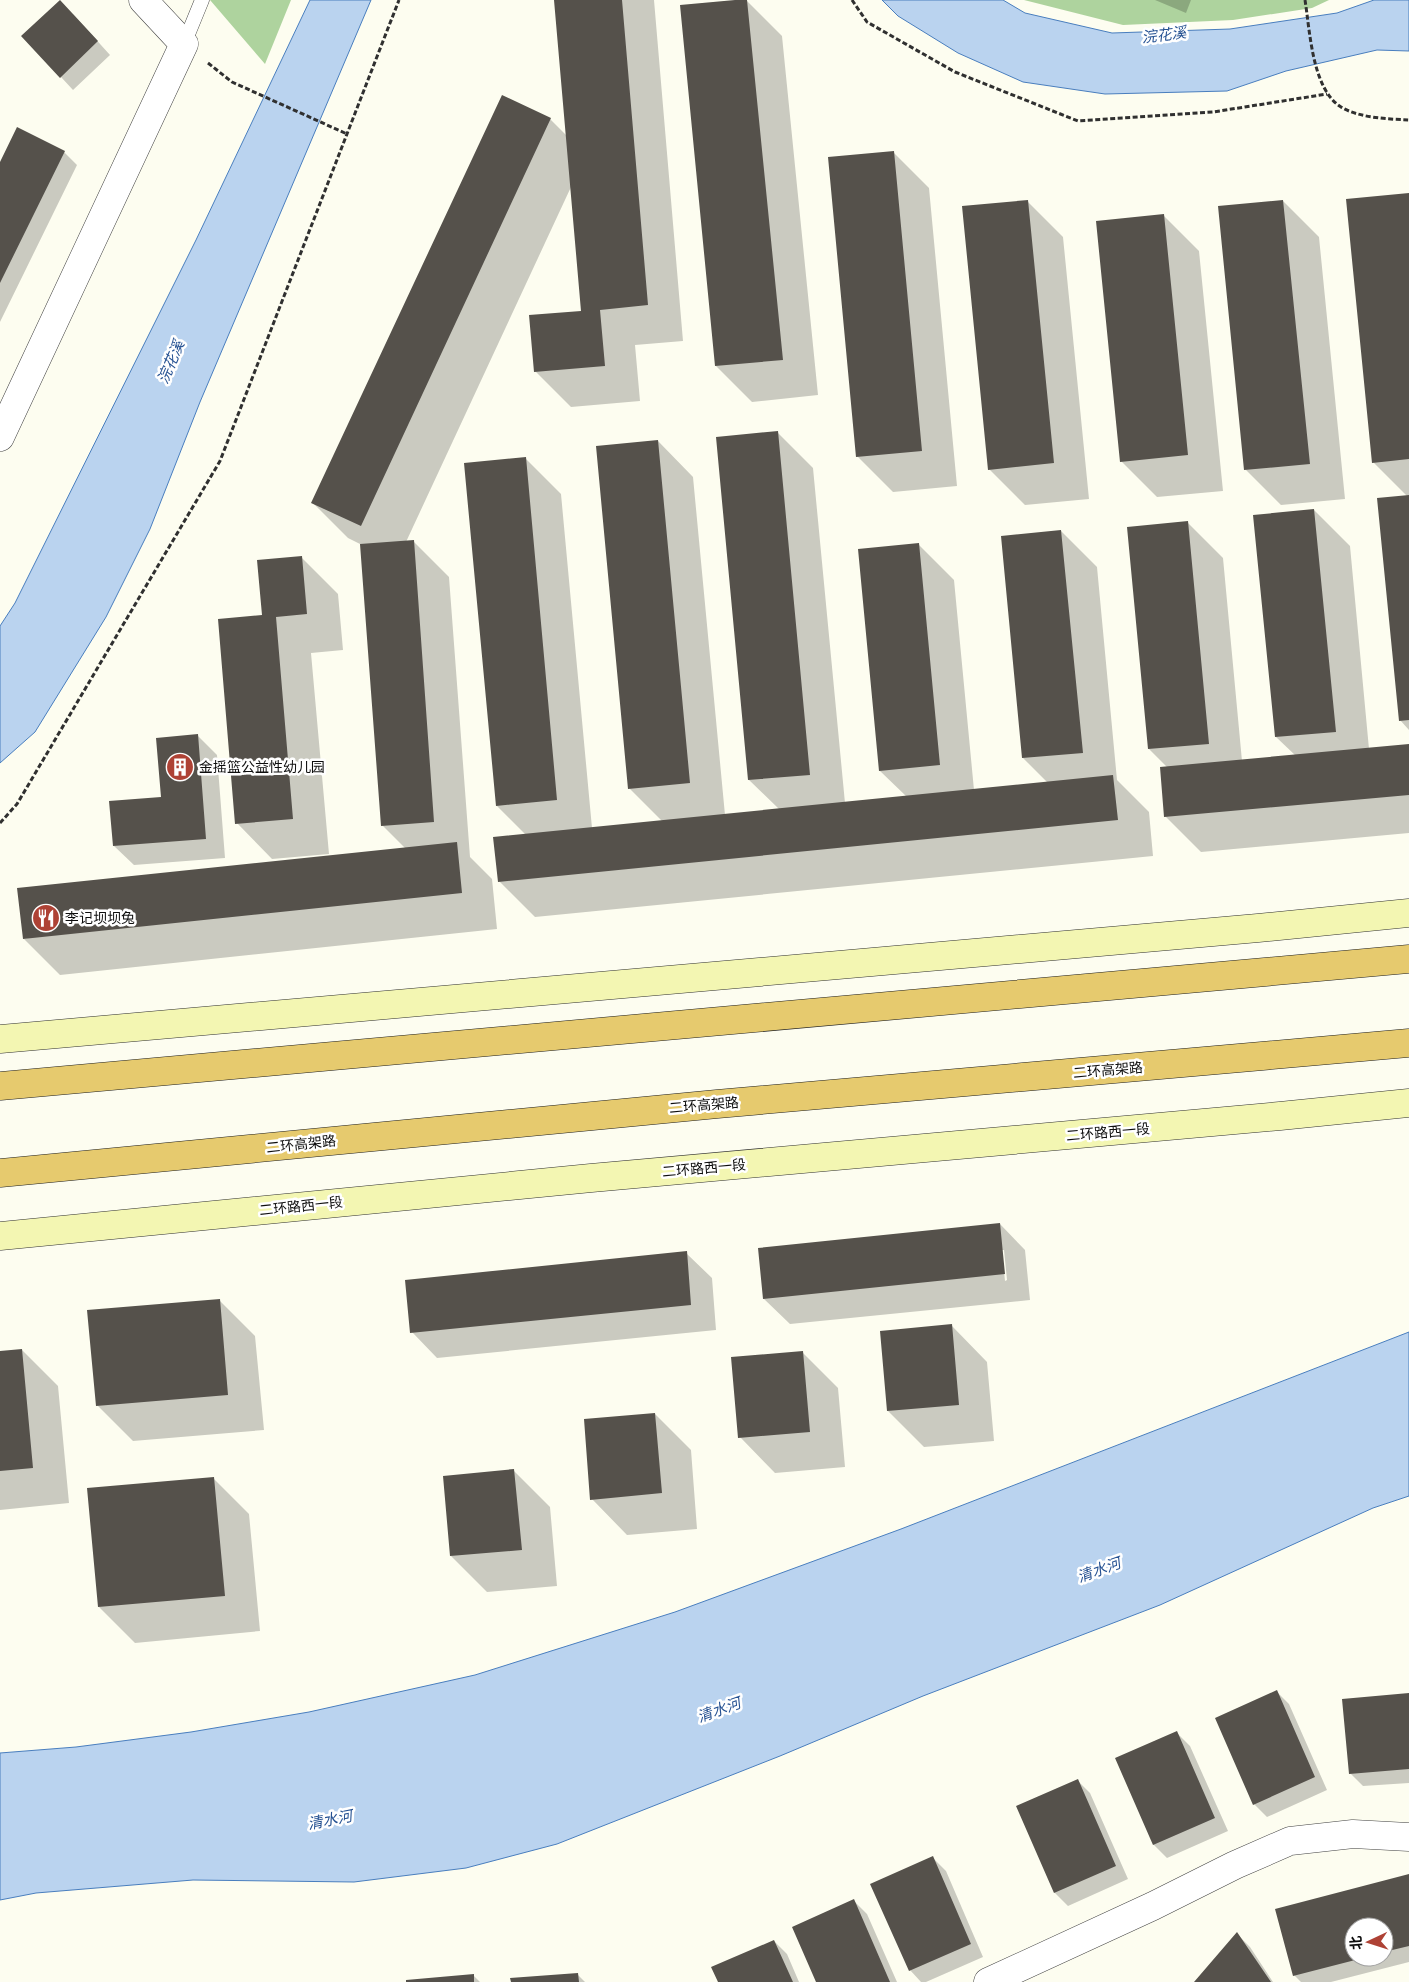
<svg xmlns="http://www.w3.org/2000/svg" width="1409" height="1982" font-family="Merriweather,'Noto Sans SC',serif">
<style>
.forest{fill:#aed39e}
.water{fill:#bad3ef;stroke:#497ebe}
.shadow{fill:#0003;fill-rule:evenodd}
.building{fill:#55514b}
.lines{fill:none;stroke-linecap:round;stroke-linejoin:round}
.service-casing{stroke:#414141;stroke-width:15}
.minor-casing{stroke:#414141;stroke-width:29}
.secondary-casing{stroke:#303030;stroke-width:29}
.trunk-casing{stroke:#1f1f1f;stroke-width:29}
.path{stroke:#303030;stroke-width:3;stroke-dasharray:5 2.5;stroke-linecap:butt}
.service{stroke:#fff;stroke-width:14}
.minor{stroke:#fff;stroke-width:28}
.secondary{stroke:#f3f6b2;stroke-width:28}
.trunk{stroke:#e6ca6e;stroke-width:28}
.labels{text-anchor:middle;stroke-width:5;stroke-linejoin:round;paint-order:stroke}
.poi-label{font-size:14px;fill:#0e0e0e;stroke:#fff;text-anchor:start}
.street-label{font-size:14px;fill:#0e0e0e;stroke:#fff}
.water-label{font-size:15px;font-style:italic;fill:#255192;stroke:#fff}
</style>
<rect width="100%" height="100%" fill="#fdfdf0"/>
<!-- forest -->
<path class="forest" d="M210,0H291L265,64Z
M1024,0H1329L1312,8L1233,20L1123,25Z"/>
<!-- water -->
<path class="water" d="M310,0H371L200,402L150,529L106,617L35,732L0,763V626L15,603L196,240Z
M882,0H1003L1025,13L1112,33L1230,29L1337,13L1374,0H1409V51L1377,50L1286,71L1227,91L1105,94L1023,82L958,53L898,16Z
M1409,1332V1496L1373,1508L1160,1605L923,1696L780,1756L557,1844L466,1868L354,1882L193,1880L36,1893L0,1900V1753L76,1747L191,1732L309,1712L475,1675L675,1612L901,1529Z"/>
<!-- shadow -->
<path class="shadow" d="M556,0H654L683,341L635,345L640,401L571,407L535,371L582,312L571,187L406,542L413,541L449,577L470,857L492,879L497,929L60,975L24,939L406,849L382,825L362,545L348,538L313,503L503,96L550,119L567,136Z
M746,0L782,36L818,395L752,402L716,366Z
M1155,0H1191L1186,13Z
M73,14L110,55L73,90L61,77Z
M64,152L77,165L0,322V164Z
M893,152L929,188L957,486L893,492L857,456Z
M1409,194V730L1400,720L1408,497L1373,462Z
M1027,201L1063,237L1089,499L1025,505L989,469Z
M1283,201L1319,237L1345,499L1281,505L1245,469Z
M1164,216L1199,251L1223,491L1157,497L1121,461Z
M777,432L813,468L845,803L907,797L880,771L918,544L954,580L974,790L1048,783L1023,758L1061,531L1097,567L1117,780L1149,812L1153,856L535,917L499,881L526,835L497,806L525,458L561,494L592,828L662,821L630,789L658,441L693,477L725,815L779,809L749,780Z
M1314,510L1350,546L1369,749L1409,746V833L1201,852L1165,816L1168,768L1149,749L1128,528L1187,522L1223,558L1242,761L1296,756L1276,737Z
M302,558L338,594L343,650L311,653L329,854L272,859L237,823L263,617Z
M198,736L217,755L225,858L134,865L114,846L162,798Z
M1000,1224L1025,1250L1030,1300L790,1324L764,1299L759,1249ZM1002,1250H1004L1007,1280L1005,1281Z
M686,1253L712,1278L716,1330L437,1358L412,1332Z
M220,1301L255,1336L264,1430L133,1441L97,1405Z
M952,1326L987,1362L994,1441L924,1447L888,1411Z
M22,1350L58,1386L69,1503L0,1510V1352Z
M802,1352L838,1388L845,1467L775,1473L740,1437Z
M655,1414L691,1450L697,1529L627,1535L592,1499Z
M514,1471L550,1507L557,1586L487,1592L451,1556Z
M213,1478L249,1514L260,1631L135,1643L99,1607Z
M1276,1691L1289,1704L1327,1790L1267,1817L1254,1804Z
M1409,1694V1783L1363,1786L1350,1773Z
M1177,1733L1190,1746L1228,1831L1167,1858L1154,1845L1116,1759Z
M1077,1780L1090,1793L1128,1879L1068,1906L1055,1893Z
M933,1858L946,1871L983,1957L926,1982H921L910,1970Z
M1409,1875V1962L1331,1982H1301L1294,1975ZM1354,1927H1384V1957H1354Z
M854,1901L867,1914L897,1982H818Z
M1237,1934L1250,1947L1273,1982H1195Z
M774,1941L787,1954L799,1982H719Z
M577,1974L585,1982H512Z
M473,1975L480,1982H408Z"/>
<!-- building -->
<path class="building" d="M60,0L98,41L60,78L21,36Z
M554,0H622L648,305L600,310L605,366L534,372L529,315L581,311Z
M735,0H747L783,360L715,366L680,5Z
M502,95L551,118L361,526L311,503Z
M17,127L65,151L0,283V162Z
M894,151L922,451L856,457L828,157Z
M1409,193V459L1372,463L1346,199Z
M1028,200L1054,463L988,470L962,206Z
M1283,200L1310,464L1244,470L1218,206Z
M1164,214L1188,455L1120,462L1096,221Z
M778,431L810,775L748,780L716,437Z
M658,440L690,783L628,789L596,446Z
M526,457L557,800L496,806L464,463Z
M1409,495V720L1399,721L1377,498Z
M1314,509L1336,732L1275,737L1253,515Z
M1188,521L1209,744L1148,749L1127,527Z
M1061,530L1083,753L1022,758L1001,536Z
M414,540L434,822L381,826L360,544Z
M919,543L940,765L879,771L858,549Z
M302,556L307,614L276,617L293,819L235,824L218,619L262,615L257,560Z
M198,734L206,839L113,846L109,801L161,797L156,738Z
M1409,744V795L1164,817L1160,767Z
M1113,775L1118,820L498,882L493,837Z
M457,842L462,893L23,939L17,888Z
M1000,1223L1005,1274L763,1299L758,1248Z
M687,1251L691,1305L410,1333L405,1280Z
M220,1299L228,1395L96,1406L87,1310Z
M952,1324L959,1405L887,1411L880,1331Z
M22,1349L33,1468L0,1471V1351Z
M803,1351L810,1432L738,1438L731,1357Z
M655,1413L662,1493L590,1500L584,1419Z
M514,1469L522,1550L450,1556L443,1476Z
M214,1477L225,1596L98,1607L87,1488Z
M1277,1690L1315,1777L1253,1805L1215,1718Z
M1409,1693V1769L1349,1774L1342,1699Z
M1177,1731L1215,1818L1153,1845L1115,1758Z
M1078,1779L1116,1866L1054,1893L1016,1806Z
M933,1856L971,1944L909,1971L870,1884Z
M1409,1874V1946L1384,1952V1927H1354V1957L1363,1958L1293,1976L1275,1909Z
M854,1899L890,1982H816L792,1927Z
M1237,1932L1271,1982H1194Z
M774,1940L793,1982H718L711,1967Z
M578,1973L579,1982H511L510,1978Z
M474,1974V1982H406V1980Z"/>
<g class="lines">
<!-- service casing -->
<g class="service-casing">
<path id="service" d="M184,44L202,0"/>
</g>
<!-- minor casing -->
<g class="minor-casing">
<path id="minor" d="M0,437L184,44L143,0
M988,1982L1153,1906L1235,1865L1290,1841L1353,1834L1409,1837"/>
</g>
<!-- secondary casing -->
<g class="secondary-casing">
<path id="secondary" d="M0,1039L1258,928L1409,913
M0,1236L591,1178L1280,1116L1409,1103"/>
</g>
<!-- trunk casing -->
<g class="trunk-casing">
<path id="trunk" d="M0,1086L1409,959
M0,1173L717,1104L1409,1043"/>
</g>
<!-- path -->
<path class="path" d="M852,0L867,22L955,72L1078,121L1213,112L1327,94
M1305,0C1310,31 1312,89 1341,107C1359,118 1388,119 1409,120
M208,63L232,82L347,134
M0,823L17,804L220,461L399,0"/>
<!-- service -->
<use href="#service" class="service"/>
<!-- minor -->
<use href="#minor" class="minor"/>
<!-- secondary -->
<use href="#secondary" class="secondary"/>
<!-- trunk -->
<use href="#trunk" class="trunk"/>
</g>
<!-- icons -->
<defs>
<g id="building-disc" transform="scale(1.4375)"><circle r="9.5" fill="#ae4235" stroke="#fff"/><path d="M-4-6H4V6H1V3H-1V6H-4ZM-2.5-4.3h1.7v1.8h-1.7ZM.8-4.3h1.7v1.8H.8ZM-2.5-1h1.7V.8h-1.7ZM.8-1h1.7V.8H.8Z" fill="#fff"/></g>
<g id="restaurant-disc" transform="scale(1.4375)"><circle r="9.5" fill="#ae4235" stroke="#fff"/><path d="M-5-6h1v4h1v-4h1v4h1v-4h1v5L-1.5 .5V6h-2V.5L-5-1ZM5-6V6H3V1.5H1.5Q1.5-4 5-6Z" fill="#fff"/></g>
</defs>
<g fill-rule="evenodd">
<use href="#building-disc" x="180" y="767"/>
<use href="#restaurant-disc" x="46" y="918"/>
</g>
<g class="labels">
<!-- poi labels -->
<g class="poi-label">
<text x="199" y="772">金摇篮公益性幼儿园</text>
<text x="65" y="923">李记坝坝兔</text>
</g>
<!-- street labels -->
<g class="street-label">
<text transform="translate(1108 1070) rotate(-5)" y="5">二环高架路</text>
<text transform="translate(704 1105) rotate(-5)" y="5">二环高架路</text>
<text transform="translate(1108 1132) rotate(-5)" y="5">二环路西一段</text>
<text transform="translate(301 1144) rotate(-6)" y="5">二环高架路</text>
<text transform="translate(704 1168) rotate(-5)" y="5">二环路西一段</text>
<text transform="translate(301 1206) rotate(-6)" y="5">二环路西一段</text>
</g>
<!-- water labels -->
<g class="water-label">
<text transform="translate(1164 35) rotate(-7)" y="5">浣花溪</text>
<text transform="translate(171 362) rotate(-67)" y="5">浣花溪</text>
<text transform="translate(1099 1570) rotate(-20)" y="5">清水河</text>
<text transform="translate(719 1710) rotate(-20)" y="5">清水河</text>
<text transform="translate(330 1820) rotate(-11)" y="5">清水河</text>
</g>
</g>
<!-- north arrow -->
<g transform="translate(1369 1942) rotate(266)"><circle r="24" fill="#ffffff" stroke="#9f9f9f"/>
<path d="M0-4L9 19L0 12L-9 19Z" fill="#ae4235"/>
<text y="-8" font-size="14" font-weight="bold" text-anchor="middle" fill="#0e0e0e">北</text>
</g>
</svg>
